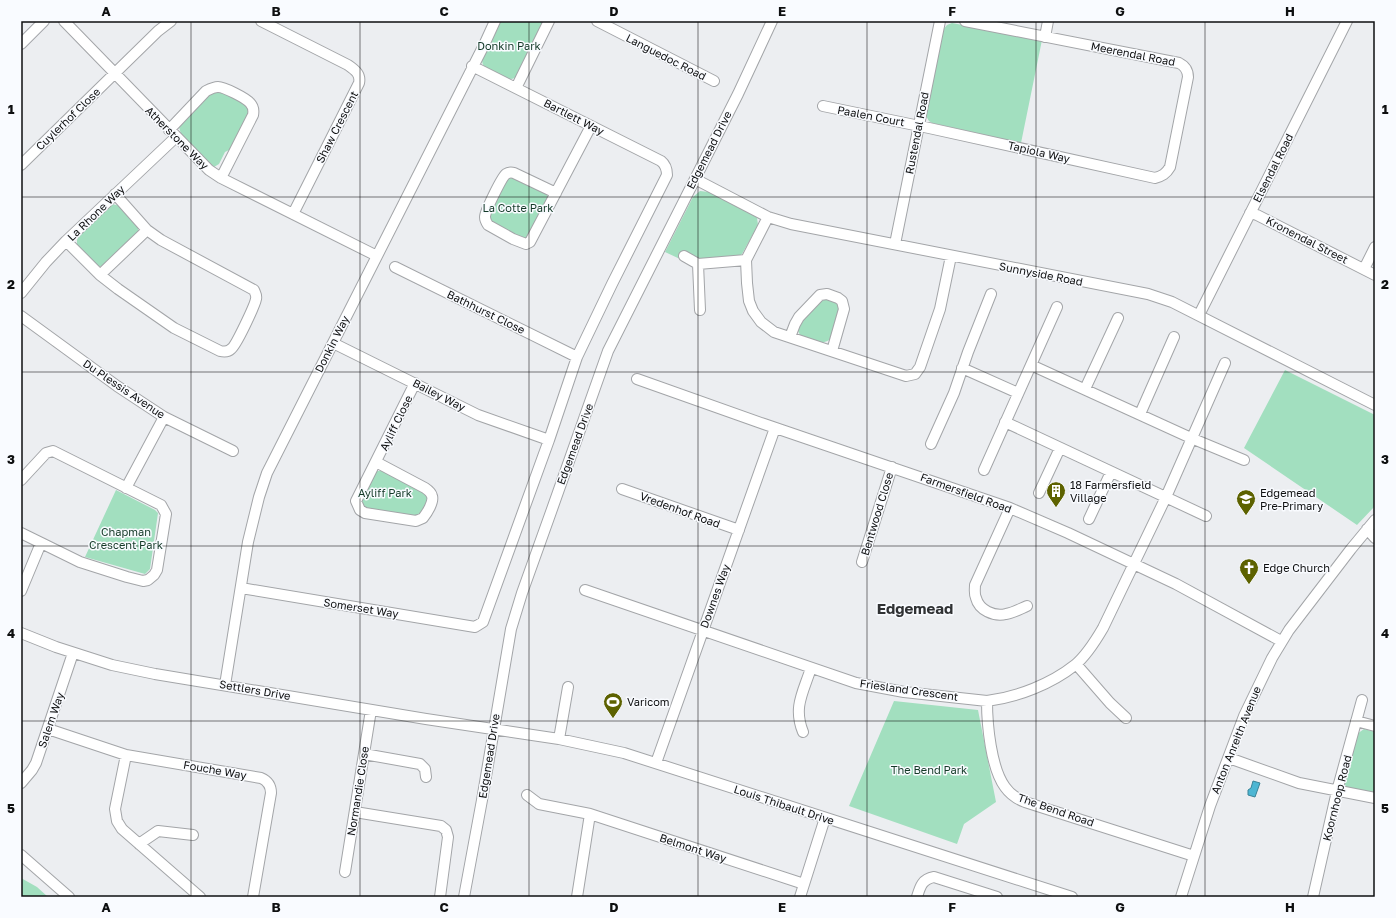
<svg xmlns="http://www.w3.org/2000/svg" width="1396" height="918" font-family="'Golos Text',sans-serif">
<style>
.green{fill:#a2dfbf}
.water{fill:#4db6d3;stroke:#3a8498}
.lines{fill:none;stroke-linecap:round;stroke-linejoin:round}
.minor-casing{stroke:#a3a5a8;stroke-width:12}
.minor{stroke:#fff;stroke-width:10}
.grid{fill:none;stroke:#0e0f10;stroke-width:1;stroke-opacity:0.55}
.labels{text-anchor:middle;stroke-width:3;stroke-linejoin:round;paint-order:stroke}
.park-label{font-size:11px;fill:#143a28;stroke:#f9fbff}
.street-label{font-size:11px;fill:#0e0f10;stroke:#f9fbff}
.poi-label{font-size:11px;fill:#0e0f10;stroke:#f9fbff;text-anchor:start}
.district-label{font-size:15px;font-weight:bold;fill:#303234;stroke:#f9fbff}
.neatline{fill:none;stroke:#0e0f10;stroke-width:1.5}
.grid-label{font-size:13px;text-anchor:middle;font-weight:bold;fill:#0e0f10}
</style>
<rect width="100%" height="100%" fill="#eceef1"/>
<!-- green -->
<path class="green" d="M498,21H545L518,75C516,77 514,79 510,79C505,80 486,70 484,66C482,64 482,60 482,57Z
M952,23L1042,40L1021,143L932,123L929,121L926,116L942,31L947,25Z
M217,90L247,104L251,110L233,148L225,152L219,164L214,167L181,134L179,127L211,92Z
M513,177L545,192L548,197L528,237L524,238L518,237L490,221L489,212L506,180Z
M700,191L709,192L752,214L757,218L758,225L742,254L740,256L699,259L683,252L680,259L665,252L693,197Z
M112,204L120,206L138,226V233L103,266H98L77,246V240L79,234L110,205Z
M828,299L838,304L840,309L831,338C824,347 808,339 800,335L798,331V324L820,301Z
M1285,370L1375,415V506L1357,525L1244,448Z
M377,471H384L423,491C433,502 424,511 415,518L364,508L361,500L374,473Z
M116,490L155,510L158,513L150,569L145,574L85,557Z
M894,701L978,710L996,802L964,824L957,844L849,806Z
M1364,729L1375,732V793L1347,788L1344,783L1357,734Z
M21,878L37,887L48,897H21Z"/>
<!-- water -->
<path class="water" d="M1253,781L1260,783L1255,797L1248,795V790L1251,788Z"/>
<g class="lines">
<!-- minor casing -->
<g class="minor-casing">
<path id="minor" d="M64,21L209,170L221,178L377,256
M261,21L348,65C355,70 361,74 359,83L293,214
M597,21L714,81
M1045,37L1048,21
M21,44L44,21
M516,88L549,21
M823,106L929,128L1155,178C1162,176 1166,174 1170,167L1188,77C1188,70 1185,66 1179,63L965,21
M169,130L206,91C210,89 214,87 218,87C224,87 246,98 250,103C253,106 254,110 253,115L221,178
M21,165L158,31L171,21
M695,179L768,217L791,224L1148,294L1172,302L1375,405
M556,193L514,173C511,172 509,172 506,174C502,177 485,211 485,217C485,220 486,222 488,225L513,239L526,244L530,242L591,126
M1250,213L1257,215L1375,275
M768,217L746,260L747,283L749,301L753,311L761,322L774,332L906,376L915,374L920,367L940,309L951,256
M66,241L100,275L118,289L174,328L220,351C224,352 228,352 231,349C236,346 255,305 256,299C257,295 255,293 254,290L161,240L147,230L115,194
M895,244L940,21
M684,256L698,264L746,260
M698,264L700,310
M395,267L577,357
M1364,269L1375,247
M100,275L147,230
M21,293L46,262L66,241L176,137
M1199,315L1347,21
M21,316L117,386L164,417L233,451
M790,337L795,324L799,317L820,295L827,294L838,298L842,301L844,309L832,351
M333,343L478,415L549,440
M1031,365L1191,438L1244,460
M962,368L1018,393
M637,379L764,424L1010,508L1068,533L1176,584L1281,641
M1085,389L1118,318
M1140,414L1174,337
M1005,422L1206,516
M931,444L954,393L968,352L991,294
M376,462L425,488C428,490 431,492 432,496C434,502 427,513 423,518L416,521L365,513L360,510L356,501L415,383
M984,470L1057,307
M21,480L46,453L53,451L161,505L166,514L157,570L154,575L148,580L143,581L127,577L80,562L21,533
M126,488L164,417
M622,489L739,530
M1039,493L1060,448
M1010,508L975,585C975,589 974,594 976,598C979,610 994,617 1006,614C1013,613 1020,609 1027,606
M1089,519L1111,472
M1367,529L1375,538
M862,562L892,467
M241,588L475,627L483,622L549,440L577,357L612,284L667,175C667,169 666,165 661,161L472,66
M585,590L856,683L904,692L987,701C1018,697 1051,684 1075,665C1087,655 1096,640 1103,628L1166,497L1225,363
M21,591L41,543
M21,633L56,647L112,665L155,674L426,719L559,739L624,753L1072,897
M1076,664L1110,703L1126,718
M225,685L248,542L259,497L267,473L484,45L495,21
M987,701C987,725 991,768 1005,787C1010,794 1017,799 1025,802L1194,856
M1356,721L1375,726
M48,729L126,755L261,778C268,781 271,786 271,793L253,897
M803,732C793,707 803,693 811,668
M559,739L568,687
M364,754L420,764L425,769L426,777
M126,755L115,809L117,821L122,829L200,897
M1229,758L1299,783L1375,798
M656,763L775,428
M21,783L32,770L36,763L73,653
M527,795L539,804L590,814L804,884
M355,812L441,826L446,830L448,837L440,897
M139,844L158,831L193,835
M21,855L69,897
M345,872L371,710
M464,897L482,800L511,629L522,593L551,512L608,351L738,94L772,21
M577,897L590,814
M800,897L825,818
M917,897C920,887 922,879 934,877L997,897
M1181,897L1210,806L1244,716L1272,658L1289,630L1351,549L1375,520
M1313,897L1337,791L1362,700"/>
</g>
<!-- minor -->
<use href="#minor" class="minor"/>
</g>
<!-- grid -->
<path class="grid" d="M191,21V897M360,21V897M529,21V897M698,21V897M867,21V897M1036,21V897M1205,21V897M21,197H1375M21,372H1375M21,546H1375M21,721H1375"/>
<!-- icons -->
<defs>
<g id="building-pin" transform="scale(1)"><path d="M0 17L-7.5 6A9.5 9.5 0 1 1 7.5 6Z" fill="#5d6200" stroke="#f9fbff"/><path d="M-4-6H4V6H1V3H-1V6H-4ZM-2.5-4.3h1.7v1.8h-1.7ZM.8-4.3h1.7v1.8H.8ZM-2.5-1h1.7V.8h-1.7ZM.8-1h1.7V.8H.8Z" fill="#fff"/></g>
<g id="school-pin" transform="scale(1)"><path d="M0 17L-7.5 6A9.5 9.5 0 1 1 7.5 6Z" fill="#5d6200" stroke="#f9fbff"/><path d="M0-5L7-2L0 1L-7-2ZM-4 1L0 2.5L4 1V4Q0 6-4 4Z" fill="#fff"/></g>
<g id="church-pin" transform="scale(1)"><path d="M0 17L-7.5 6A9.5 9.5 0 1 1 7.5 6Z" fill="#5d6200" stroke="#f9fbff"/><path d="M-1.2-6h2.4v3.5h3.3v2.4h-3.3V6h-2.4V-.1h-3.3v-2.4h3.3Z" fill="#fff"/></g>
<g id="stadium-pin" transform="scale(1)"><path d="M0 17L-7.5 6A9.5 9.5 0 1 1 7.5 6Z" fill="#5d6200" stroke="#f9fbff"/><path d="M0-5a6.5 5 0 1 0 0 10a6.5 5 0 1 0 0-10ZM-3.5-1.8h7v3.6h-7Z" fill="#fff"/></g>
</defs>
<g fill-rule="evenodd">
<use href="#building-pin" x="1056" y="491"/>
<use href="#school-pin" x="1246" y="499"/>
<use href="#church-pin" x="1249" y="568"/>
<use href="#stadium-pin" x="613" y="702"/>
</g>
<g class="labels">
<!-- park labels -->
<g class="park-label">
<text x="509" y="50">Donkin Park</text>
<text x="518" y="212">La Cotte Park</text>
<text x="385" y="497">Ayliff Park</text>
<text x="126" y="536">Chapman<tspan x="126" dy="13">Crescent Park</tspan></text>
<text x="929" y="774">The Bend Park</text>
</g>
<!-- street labels -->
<g class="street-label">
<text transform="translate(1133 54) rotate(11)" y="4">Meerendal Road</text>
<text transform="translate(666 57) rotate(27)" y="4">Languedoc Road</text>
<text transform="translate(871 116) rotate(11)" y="4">Paalen Court</text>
<text transform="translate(574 117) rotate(27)" y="4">Bartlett Way</text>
<text transform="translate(68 119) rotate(-44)" y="4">Cuylerhof Close</text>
<text transform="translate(337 127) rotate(-63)" y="4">Shaw Crescent</text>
<text transform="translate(917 133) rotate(-79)" y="4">Rustendal Road</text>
<text transform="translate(177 138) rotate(45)" y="4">Atherstone Way</text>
<text transform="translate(709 150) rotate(-63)" y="4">Edgemead Drive</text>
<text transform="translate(1039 152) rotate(13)" y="4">Tapiola Way</text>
<text transform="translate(1273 168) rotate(-63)" y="4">Elsendal Road</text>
<text transform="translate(96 213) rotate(-44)" y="4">La Rhone Way</text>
<text transform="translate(1307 240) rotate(27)" y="4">Kronendal Street</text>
<text transform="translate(1041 274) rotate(11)" y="4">Sunnyside Road</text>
<text transform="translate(486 312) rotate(26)" y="4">Bathhurst Close</text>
<text transform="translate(332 344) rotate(-63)" y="4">Donkin Way</text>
<text transform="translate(124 389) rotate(34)" y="4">Du Plessis Avenue</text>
<text transform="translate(439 395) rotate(27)" y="4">Bailey Way</text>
<text transform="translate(396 423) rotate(-64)" y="4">Ayliff Close</text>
<text transform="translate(575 444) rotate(-70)" y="4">Edgemead Drive</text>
<text transform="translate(966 493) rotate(20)" y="4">Farmersfield Road</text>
<text transform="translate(680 510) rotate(20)" y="4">Vredenhof Road</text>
<text transform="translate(877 514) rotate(-73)" y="4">Bentwood Close</text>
<text transform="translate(715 596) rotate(-70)" y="4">Downes Way</text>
<text transform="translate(361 608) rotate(9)" y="4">Somerset Way</text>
<text transform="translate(255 690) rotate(10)" y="4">Settlers Drive</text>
<text transform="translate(909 690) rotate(8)" y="4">Friesland Crescent</text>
<text transform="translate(51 720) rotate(-71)" y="4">Salem Way</text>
<text transform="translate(1236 740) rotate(-68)" y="4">Anton Anreith Avenue</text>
<text transform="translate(489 756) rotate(-81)" y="4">Edgemead Drive</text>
<text transform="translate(215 770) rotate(10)" y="4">Fouche Way</text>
<text transform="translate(358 791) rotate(-81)" y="4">Normandie Close</text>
<text transform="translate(1337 798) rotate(-76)" y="4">Koornhoop Road</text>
<text transform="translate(784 805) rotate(18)" y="4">Louis Thibault Drive</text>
<text transform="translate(1056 810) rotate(19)" y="4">The Bend Road</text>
<text transform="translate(693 848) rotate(18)" y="4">Belmont Way</text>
</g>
<!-- poi labels -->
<g class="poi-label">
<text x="1070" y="489">18 Farmersfield<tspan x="1070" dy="13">Village</tspan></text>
<text x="1260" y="497">Edgemead<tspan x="1260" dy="13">Pre-Primary</tspan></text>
<text x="1263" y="572">Edge Church</text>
<text x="627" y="706">Varicom</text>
</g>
<!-- district labels -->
<g class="district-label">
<text x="915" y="614">Edgemead</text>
</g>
</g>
<!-- border -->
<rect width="1396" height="918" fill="none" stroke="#f9fbff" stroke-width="44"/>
<rect x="22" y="22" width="1352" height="874" class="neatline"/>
<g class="grid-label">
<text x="106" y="16">A</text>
<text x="276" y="16">B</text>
<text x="444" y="16">C</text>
<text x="614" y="16">D</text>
<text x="782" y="16">E</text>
<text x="952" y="16">F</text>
<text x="1120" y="16">G</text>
<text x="1290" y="16">H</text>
<text x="11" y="114">1</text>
<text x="1385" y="114">1</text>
<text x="11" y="289">2</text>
<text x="1385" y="289">2</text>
<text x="11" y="464">3</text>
<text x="1385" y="464">3</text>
<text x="11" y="638">4</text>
<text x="1385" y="638">4</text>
<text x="11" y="813">5</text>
<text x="1385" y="813">5</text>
<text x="106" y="912">A</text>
<text x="276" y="912">B</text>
<text x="444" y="912">C</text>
<text x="614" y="912">D</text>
<text x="782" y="912">E</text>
<text x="952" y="912">F</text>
<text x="1120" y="912">G</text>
<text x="1290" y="912">H</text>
</g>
</svg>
